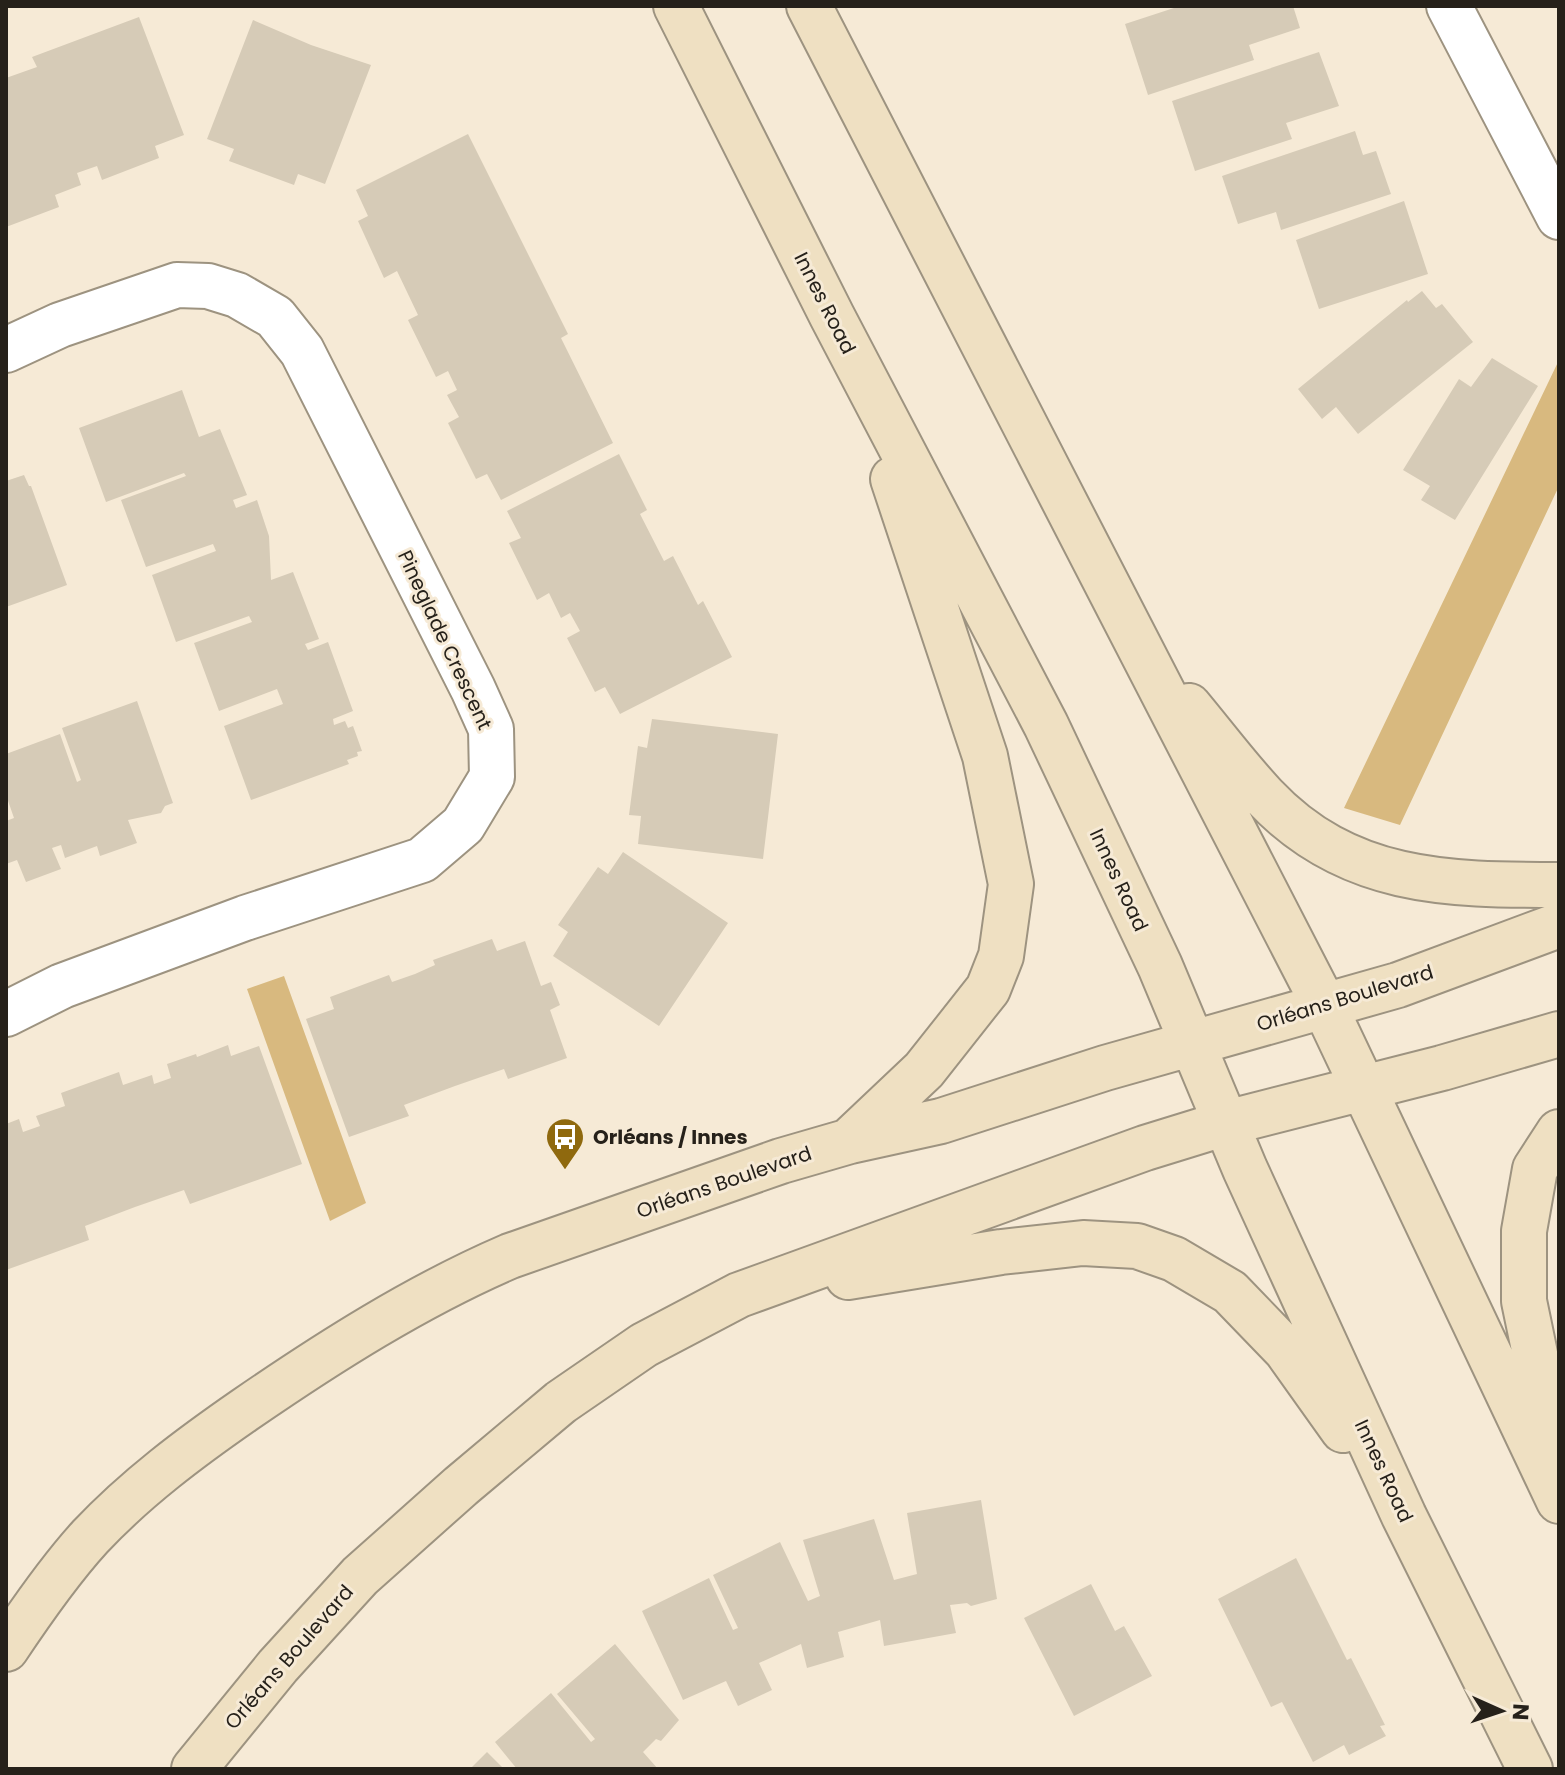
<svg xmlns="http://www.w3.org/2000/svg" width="1565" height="1775" font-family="Poppins,sans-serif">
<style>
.green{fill:#d8b97f}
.building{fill:#d6cbb7}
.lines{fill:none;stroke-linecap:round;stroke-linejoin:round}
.minor-casing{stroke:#9d9380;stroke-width:48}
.secondary-casing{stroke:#9d9380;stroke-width:48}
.minor{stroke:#fff;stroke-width:44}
.secondary{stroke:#efe0c2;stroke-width:44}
.labels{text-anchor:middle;stroke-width:6;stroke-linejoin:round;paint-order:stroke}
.street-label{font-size:20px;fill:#26211a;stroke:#f6ead6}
.poi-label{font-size:20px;font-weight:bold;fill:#26211a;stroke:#f6ead6;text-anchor:start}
</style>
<rect width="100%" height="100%" fill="#f6ead6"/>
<!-- green -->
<path class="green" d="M1559,360V486L1400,825L1344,808Z
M284,976L366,1203L330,1221L247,989Z"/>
<!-- building -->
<path class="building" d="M1180,6H1293L1300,28L1249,45L1254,60L1148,95L1125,24Z
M139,17L184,135L155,146L159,158L102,180L97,166L77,173L81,185L55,195L59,207L6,227V78L37,67L32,57Z
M253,20L311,45L371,65L325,184L298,174L294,185L229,161L234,149L207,139Z
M1319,52L1339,106L1286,123L1292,139L1195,171L1172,101Z
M1355,131L1363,155L1376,151L1391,194L1281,230L1276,212L1238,224L1222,176Z
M468,134L568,334L561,338L613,443L501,500L487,474L476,479L448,423L459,417L447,395L457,390L448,371L436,377L408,320L418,315L397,271L384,278L358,221L368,216L356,190Z
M1404,201L1428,274L1319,309L1296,240Z
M1422,291L1436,308L1442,304L1473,342L1358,434L1336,407L1322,419L1298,389L1407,300L1408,302Z
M1492,358L1538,386L1455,520L1421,500L1430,486L1403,470L1459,379L1471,387Z
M182,390L199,437L220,429L247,495L233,500L236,508L257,500L269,536L271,580L293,572L319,639L305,644L308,650L328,642L353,711L333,719L334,725L345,721L348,728L353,726L362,751L357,752L358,756L347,760L349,764L251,800L224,726L283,704L277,689L219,711L194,643L252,622L249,616L176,642L152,575L216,551L213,544L146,567L121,500L186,476L184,473L106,502L79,428Z
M619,454L647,510L640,514L664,561L673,556L698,605L703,601L732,657L620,714L605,687L595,692L567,638L580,631L570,613L561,618L549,593L537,600L509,543L521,538L507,511Z
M24,475L29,486H31L67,585L6,607V481Z
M137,701L173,803L165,806L161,813L128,820L137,843L100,856L97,846L65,858L61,845L52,848L61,869L26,882L17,860L6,864V821L14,818L6,795V754L60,734L77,782L81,780L62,728Z
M652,719L778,734L763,859L638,844L641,816L629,815L638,746L647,748Z
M623,852L728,923L659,1026L553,956L568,932L558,925L598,867L608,874Z
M492,939L497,951L525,941L541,986L551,982L560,1005L550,1010L567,1058L508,1079L504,1069L455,1086L404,1105L409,1116L349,1137L306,1019L334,1009L330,997L389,975L392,982L415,974L435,965L433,960Z
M228,1045L231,1056L259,1046L302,1164L190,1204L184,1190L135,1207L85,1226L89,1240L6,1270V1124L19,1119L23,1132L40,1126L36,1116L65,1106L61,1093L119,1072L123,1085L152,1075L154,1084L171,1078L167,1064L196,1054L197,1057Z
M981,1500L997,1599L971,1606L967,1603L950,1605L956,1633L884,1646L880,1620L838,1632L844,1657L807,1668L801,1644L759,1663L772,1690L738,1706L726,1681L683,1700L642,1611L709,1578L733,1630L738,1628L713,1575L780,1542L808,1601L820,1596L803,1540L874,1519L894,1580L917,1574L907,1513Z
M1296,1558L1347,1660L1351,1658L1385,1725L1380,1726L1386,1736L1349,1755L1344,1745L1313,1762L1282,1702L1271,1707L1218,1599Z
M1091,1584L1115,1631L1124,1626L1152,1676L1074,1716L1024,1618Z
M615,1644L679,1720L661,1741L656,1739L643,1752L658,1769H517L495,1742L551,1693L591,1742L595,1739L557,1694Z
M487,1752L504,1769H470Z"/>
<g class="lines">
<!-- minor casing -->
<g class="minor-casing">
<path id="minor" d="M1449,6L1559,217
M6,350L60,325L177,285L208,286L237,295L275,317L302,351L473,689L491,729L492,777L463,825L422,860L245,918L62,986L6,1014"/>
</g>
<!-- secondary casing -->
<g class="secondary-casing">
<path id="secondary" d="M676,6L832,316L1046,725L1160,966L1245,1169L1404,1516L1530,1769
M809,6L1325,1007L1559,1501
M1189,706C1214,736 1237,767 1264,796C1347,884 1446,885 1559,885
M1559,1132L1535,1169L1524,1231V1301L1540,1378L1559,1431
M850,1140L924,1070L988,989L1001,956L1011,884L985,756L893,479
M848,1277L1001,1252L1083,1243L1137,1246L1174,1259L1230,1292L1286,1350L1343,1430
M6,1649C32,1610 59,1571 90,1537C136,1488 191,1447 246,1409C329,1352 417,1296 510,1256L781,1161L850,1141L941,1121L1105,1068L1398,985L1559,925
M194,1769L278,1666L360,1576L461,1486L561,1402L644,1345L739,1295L1145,1148L1226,1123L1442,1068L1559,1034"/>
</g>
<!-- minor -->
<use href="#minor" class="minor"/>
<!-- secondary -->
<use href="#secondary" class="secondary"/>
</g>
<!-- icons -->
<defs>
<g id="bus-pin" transform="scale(2)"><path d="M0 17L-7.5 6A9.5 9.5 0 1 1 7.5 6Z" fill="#8f690e" stroke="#f6ead6"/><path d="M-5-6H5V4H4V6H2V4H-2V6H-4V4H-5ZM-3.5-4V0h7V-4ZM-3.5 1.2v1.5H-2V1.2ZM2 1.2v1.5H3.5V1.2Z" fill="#fff"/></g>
</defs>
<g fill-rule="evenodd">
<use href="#bus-pin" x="565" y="1137"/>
</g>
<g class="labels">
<!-- street labels -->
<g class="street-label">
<text transform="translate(825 303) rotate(63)" y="7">Innes Road</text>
<text transform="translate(445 640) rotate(65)" y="7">Pineglade Crescent</text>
<text transform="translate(1119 880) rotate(65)" y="7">Innes Road</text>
<text transform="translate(1345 998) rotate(-17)" y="7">Orléans Boulevard</text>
<text transform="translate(724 1182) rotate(-19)" y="7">Orléans Boulevard</text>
<text transform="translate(1384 1471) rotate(65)" y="7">Innes Road</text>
<text transform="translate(289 1657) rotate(-49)" y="7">Orléans Boulevard</text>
</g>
<!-- poi labels -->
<g class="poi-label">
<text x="593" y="1144">Orléans / Innes</text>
</g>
</g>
<!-- border -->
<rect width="1565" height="1775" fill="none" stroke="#26211a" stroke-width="16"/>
<!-- north arrow -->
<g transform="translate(1501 1711) rotate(93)" stroke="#f6ead6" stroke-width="6" paint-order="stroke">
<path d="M0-6L14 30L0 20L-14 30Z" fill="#26211a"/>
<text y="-12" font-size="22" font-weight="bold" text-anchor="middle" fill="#26211a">N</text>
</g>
</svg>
